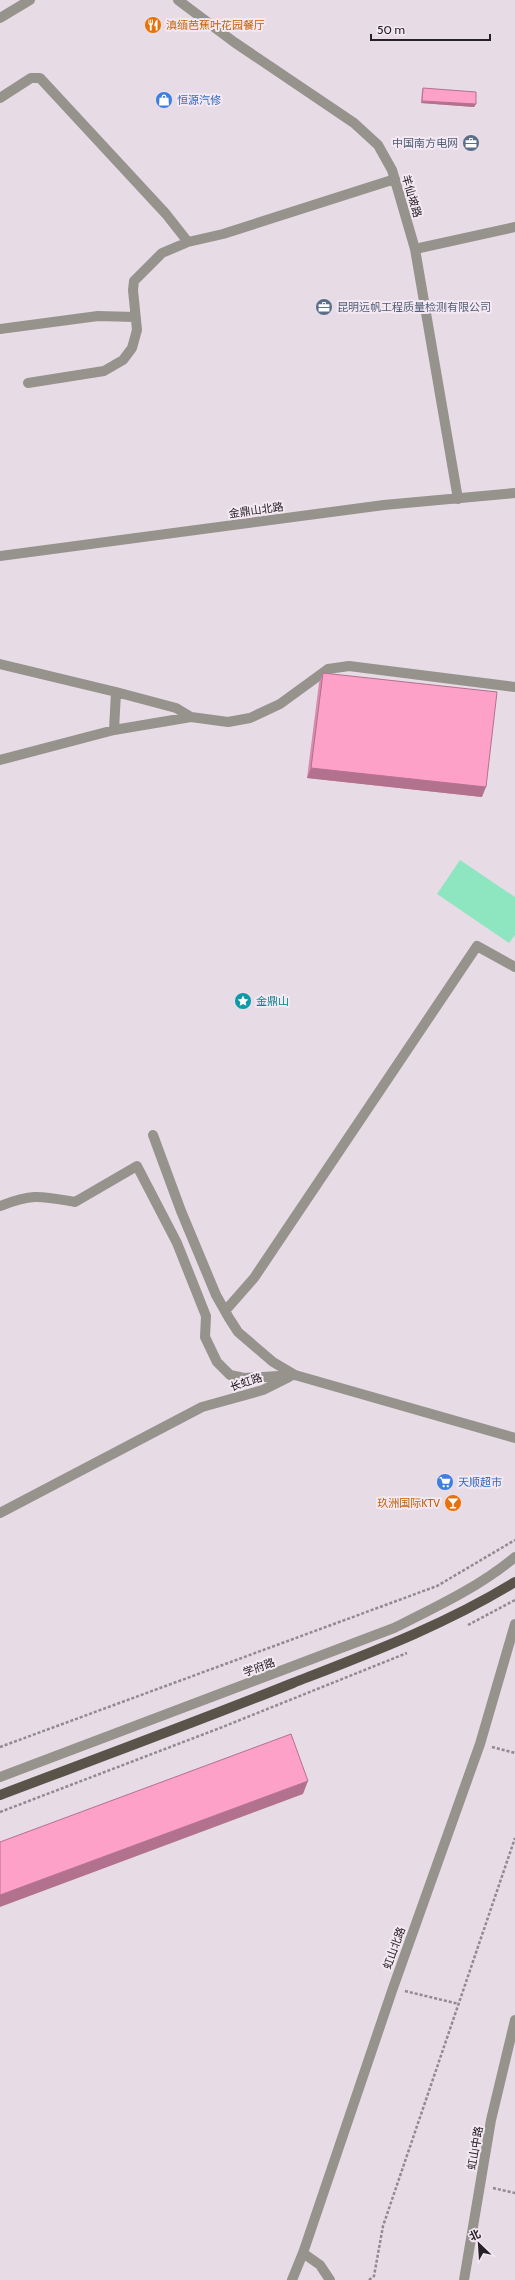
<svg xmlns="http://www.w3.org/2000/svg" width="515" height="2280" font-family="Cabin,'Noto Sans SC',sans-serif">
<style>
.green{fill:#8de6c0}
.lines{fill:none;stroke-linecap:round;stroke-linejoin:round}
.path{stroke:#928991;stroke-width:2.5;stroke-dasharray:3 2;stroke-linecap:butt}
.minor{stroke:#96928c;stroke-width:10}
.major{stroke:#5a5349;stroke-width:10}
.wall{fill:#da8aad}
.shaded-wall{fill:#b2718d}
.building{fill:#fea1c9;stroke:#b2718d}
.labels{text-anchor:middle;stroke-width:4;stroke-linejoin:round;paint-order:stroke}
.food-label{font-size:11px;fill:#c56008;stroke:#f4e8f3;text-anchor:start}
.shop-label{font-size:11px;fill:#366cbe;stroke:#f4e8f3;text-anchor:start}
.service-label{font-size:11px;fill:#4e5e75;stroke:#f4e8f3;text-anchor:end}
.street-label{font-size:11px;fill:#262125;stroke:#f4e8f3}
.culture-label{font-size:11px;fill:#0d838f;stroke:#f4e8f3;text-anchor:start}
</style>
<rect width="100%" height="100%" fill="#e7dbe6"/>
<!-- green -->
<path class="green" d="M460,860L515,897V935L509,943L437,894Z"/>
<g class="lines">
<!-- path -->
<path class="path" d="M468,1625L515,1600
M0,1747L437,1586L515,1540
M492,1747L515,1753
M0,1812L220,1728L407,1653
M405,1991L459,2004
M493,2188L515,2193
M369,2280L374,2276L383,2226L515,1838"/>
<!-- minor -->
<path class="minor" d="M178,0L234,42L354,123L378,145L392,170L415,249L458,499
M0,18L30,0
M0,98L31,78H40L166,214L188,242
M415,249L515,227
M0,329L98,316L135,317
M28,383L104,371L123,360L132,348L137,330L133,290L134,281L162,253L188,242L223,234L395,179
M0,556L384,505L515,493
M0,664L116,692L114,730L0,760
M116,692L176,708L191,717
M114,730L191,717L228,722L250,718L280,704L328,669L349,666L515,687
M153,1135L181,1211L216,1295L229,1318L238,1332L273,1362L295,1375L515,1438
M0,1206C33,1193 41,1196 75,1202L137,1166L177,1243L206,1316L205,1337L217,1362L230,1375L244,1378L295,1375
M225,1311L254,1278L477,946L515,967
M0,1513L202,1407L263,1390L289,1377
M0,1777L394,1628C436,1607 479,1587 515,1557
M303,2253L320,2265L330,2280
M292,2280L303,2253L393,1988L480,1744L515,1624
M464,2280L491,2120L515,2020"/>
<!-- major -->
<path class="major" d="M0,1795C98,1758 196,1722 293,1683C370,1653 445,1625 515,1582"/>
</g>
<!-- wall -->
<path class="wall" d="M423,88L476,104L474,107L421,103L422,91Z
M323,673L482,797L307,778L319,683Z"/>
<!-- shaded-wall -->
<path class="shaded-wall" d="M422,101L476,104L474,107L421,103Z
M311,768L486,787L482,797L307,778Z
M308,1781L303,1794L0,1907V1895Z"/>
<!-- building -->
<path class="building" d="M423,88L476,92V104L422,101Z
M323,673L497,692L486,787L311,768Z
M291,1734L308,1781L0,1895V1842Z"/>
<!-- icons -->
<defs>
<g id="restaurant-disc" transform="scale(0.9)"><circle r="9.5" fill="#e8710a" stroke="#f4e8f3"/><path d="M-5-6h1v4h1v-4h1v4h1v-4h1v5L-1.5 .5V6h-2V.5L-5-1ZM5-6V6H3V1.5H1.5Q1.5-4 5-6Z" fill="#fff"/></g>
<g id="shop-disc" transform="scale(0.9)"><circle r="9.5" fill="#3f7fe0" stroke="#f4e8f3"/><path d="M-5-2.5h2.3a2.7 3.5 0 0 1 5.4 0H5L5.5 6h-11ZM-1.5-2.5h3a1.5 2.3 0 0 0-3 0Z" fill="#fff"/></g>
<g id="office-disc" transform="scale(0.9)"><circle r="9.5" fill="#5c6f8a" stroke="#f4e8f3"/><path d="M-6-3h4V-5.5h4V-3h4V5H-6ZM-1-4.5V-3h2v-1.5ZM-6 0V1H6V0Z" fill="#fff"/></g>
<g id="sight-disc" transform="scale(0.9)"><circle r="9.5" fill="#0f9aa8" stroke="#f4e8f3"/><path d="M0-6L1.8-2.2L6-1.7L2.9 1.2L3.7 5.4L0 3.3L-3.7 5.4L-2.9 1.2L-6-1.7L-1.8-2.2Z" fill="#fff"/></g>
<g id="supermarket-disc" transform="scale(0.9)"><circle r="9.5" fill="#3f7fe0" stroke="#f4e8f3"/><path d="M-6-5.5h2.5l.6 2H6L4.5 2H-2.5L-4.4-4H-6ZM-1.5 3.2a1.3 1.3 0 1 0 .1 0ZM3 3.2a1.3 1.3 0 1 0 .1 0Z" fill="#fff"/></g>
<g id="bar-disc" transform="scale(0.9)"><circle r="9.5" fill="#e8710a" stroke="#f4e8f3"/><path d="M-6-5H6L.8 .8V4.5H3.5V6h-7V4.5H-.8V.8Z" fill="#fff"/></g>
</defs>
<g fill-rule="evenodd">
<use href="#restaurant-disc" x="153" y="25"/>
<use href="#shop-disc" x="164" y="100"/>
<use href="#office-disc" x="471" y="143"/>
<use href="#office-disc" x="324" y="307"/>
<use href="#sight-disc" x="243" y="1001"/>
<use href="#supermarket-disc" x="445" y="1482"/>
<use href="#bar-disc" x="453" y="1503"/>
</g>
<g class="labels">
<!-- food labels -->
<g class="food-label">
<text x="166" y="29">滇缅芭蕉叶花园餐厅</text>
<text x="440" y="1507" text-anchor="end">玖洲国际KTV</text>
</g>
<!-- shop labels -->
<g class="shop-label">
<text x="177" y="104">恒源汽修</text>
<text x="458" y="1486">天顺超市</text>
</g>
<!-- service labels -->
<g class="service-label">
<text x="458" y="147">中国南方电网</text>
<text x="337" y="311" text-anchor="start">昆明远帆工程质量检测有限公司</text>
</g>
<!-- street labels -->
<g class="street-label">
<text transform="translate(412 196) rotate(74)" y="4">羊仙坡路</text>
<text transform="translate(256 510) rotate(-8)" y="4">金鼎山北路</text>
<text transform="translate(246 1382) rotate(-18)" y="4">长虹路</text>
<text transform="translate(259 1667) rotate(-20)" y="4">学府路</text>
<text transform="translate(394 1948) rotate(-70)" y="4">虹山北路</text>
<text transform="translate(475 2148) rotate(-80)" y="4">虹山中路</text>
</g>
<!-- culture labels -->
<g class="culture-label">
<text x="256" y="1005">金鼎山</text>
</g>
</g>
<!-- north arrow -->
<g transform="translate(479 2244) rotate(335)" stroke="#f4e8f3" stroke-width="3" paint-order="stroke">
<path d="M0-3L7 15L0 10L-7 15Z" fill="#262125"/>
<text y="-6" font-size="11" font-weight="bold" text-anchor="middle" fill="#262125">北</text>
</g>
<!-- scale -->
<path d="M371 34v6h119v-6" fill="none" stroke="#262125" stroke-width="2"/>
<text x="377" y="34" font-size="12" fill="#262125" stroke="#f4e8f3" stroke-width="3" paint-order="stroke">50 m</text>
</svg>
